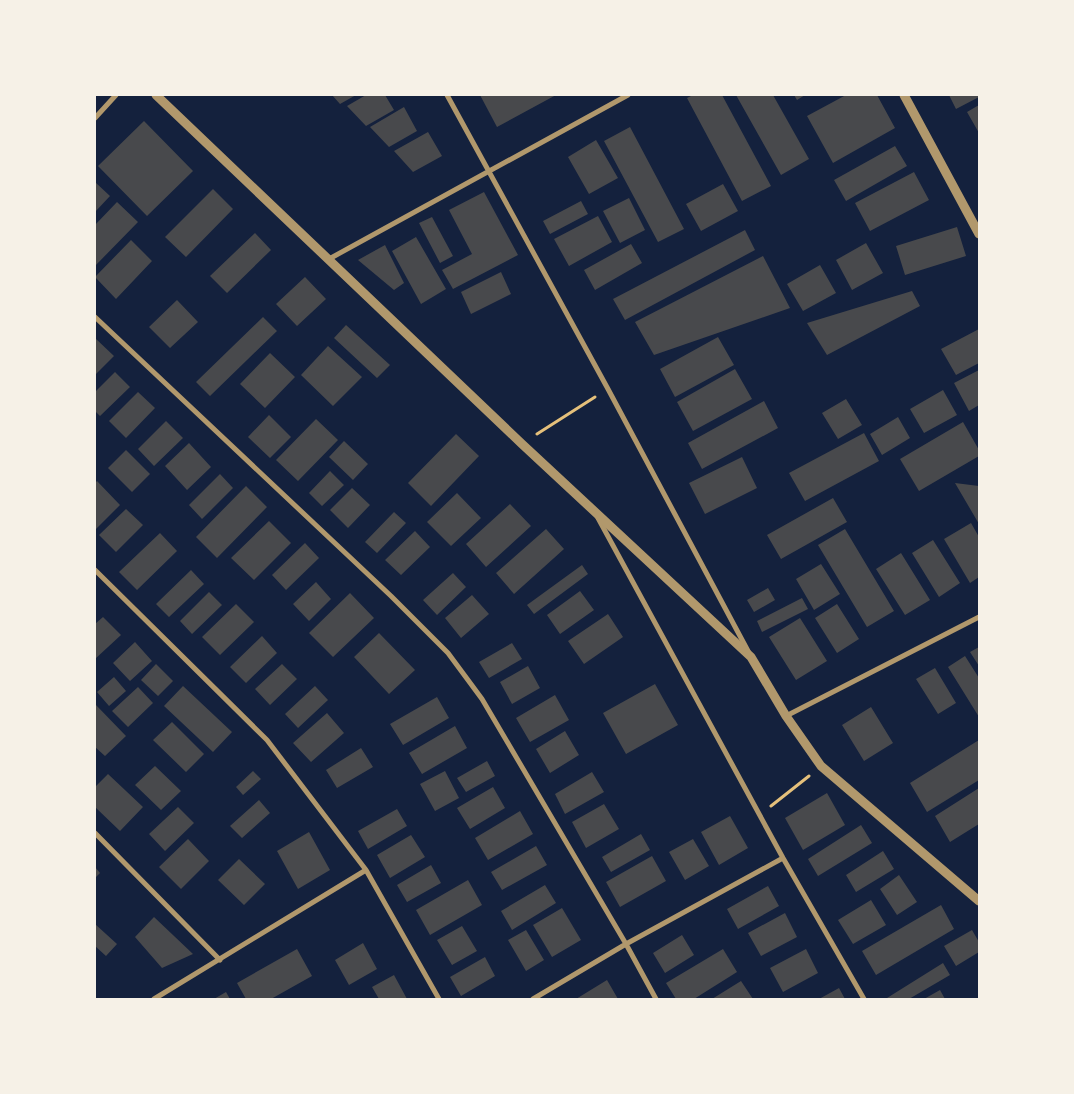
<svg xmlns="http://www.w3.org/2000/svg" width="1074" height="1094" font-family="'Open Sans',sans-serif">
<style>
.building{fill:#48494c}
.lines{fill:none;stroke-linecap:round;stroke-linejoin:round}
.path{stroke:#e5c07b;stroke-width:3}
.minor{stroke:#b1986c;stroke-width:5}
.tertiary{stroke:#b1986c;stroke-width:9}
</style>
<rect width="100%" height="100%" fill="#14213d"/>
<!-- building -->
<path class="building" d="M332,95H356L340,104Z
M366,95H385L394,110L366,126L347,106Z
M480,95H556L497,127Z
M693,95H722L771,186L742,201L687,98Z
M736,95H773L809,159L781,175Z
M794,95H805L797,100Z
M846,95H877L895,128L833,163L807,116Z
M949,95H979V97L956,109Z
M979,105V133L967,112Z
M404,107L417,131L389,147L370,127Z
M144,121L193,171L147,216L98,166Z
M630,127L684,229L658,242L604,141Z
M428,132L442,156L413,172L394,151Z
M596,140L618,178L589,194L568,157Z
M895,146L907,166L846,201L834,180Z
M914,172L929,200L870,231L855,203Z
M95,182L110,196L95,212Z
M723,184L738,211L701,231L686,204Z
M213,189L233,209L186,257L165,237Z
M484,192L518,255L453,289L442,270L472,254L449,210Z
M629,198L645,230L620,243L603,211Z
M581,201L588,214L550,234L543,221Z
M117,202L138,222L95,266V225Z
M598,216L612,242L569,266L554,239Z
M432,217L453,256L440,263L419,223Z
M957,227L966,256L905,275L896,246Z
M745,230L755,250L625,320L613,299Z
M255,233L271,250L227,293L210,276Z
M416,237L446,289L421,304L392,251Z
M131,240L152,261L116,299L95,277Z
M866,243L883,273L852,290L836,260Z
M631,244L642,263L595,290L584,270Z
M385,245L404,283L394,290L358,260Z
M763,256L790,308L654,355L635,322Z
M820,265L836,293L803,311L787,284Z
M501,272L511,294L471,314L461,292Z
M305,277L326,299L297,326L276,304Z
M912,291L920,306L827,355L807,323Z
M177,300L198,322L170,348L149,327Z
M263,317L277,331L210,396L196,382Z
M346,325L390,365L377,378L334,338Z
M979,329V363L956,375L941,349Z
M718,337L734,365L675,397L660,369Z
M95,338L114,356L95,375Z
M328,346L362,377L333,406L301,375Z
M270,353L295,377L265,408L240,384Z
M735,369L752,399L693,431L677,402Z
M979,370V405L969,411L954,383Z
M115,372L130,387L100,416L95,411V392Z
M943,390L957,415L924,433L910,409Z
M138,392L155,408L126,438L109,421Z
M846,399L862,425L838,439L822,413Z
M764,401L778,428L702,469L688,443Z
M269,415L291,437L270,458L248,437Z
M898,417L910,438L882,455L870,434Z
M316,419L338,440L298,481L276,460Z
M166,421L183,438L154,466L138,449Z
M963,422L979,450V456L919,491L900,459Z
M864,433L879,461L805,501L789,473Z
M456,434L479,456L431,506L408,483Z
M344,441L368,464L353,480L329,457Z
M189,443L211,467L187,490L165,466Z
M126,450L150,474L132,492L108,468Z
M742,457L757,488L705,514L689,483Z
M330,471L344,485L322,506L309,493Z
M220,474L233,488L202,519L189,505Z
M97,481L120,505L95,530V483Z
M955,483L979,486V524Z
M246,486L267,507L217,558L196,537Z
M352,488L370,505L348,528L330,510Z
M457,493L481,518L451,546L427,522Z
M833,498L847,522L781,559L767,535Z
M510,504L531,526L486,567L466,544Z
M126,509L143,525L116,552L99,535Z
M394,512L406,523L377,553L365,542Z
M269,521L291,543L254,580L231,558Z
M971,523L979,537V577L970,583L944,539Z
M546,529L564,549L514,594L496,573Z
M845,529L894,611L867,627L818,545Z
M415,531L430,547L401,575L385,560Z
M160,533L177,551L137,590L119,572Z
M933,540L960,583L939,597L912,553Z
M305,543L319,558L286,590L272,575Z
M901,553L930,600L905,615L876,569Z
M821,564L840,594L814,610L796,579Z
M582,565L588,574L534,614L527,605Z
M191,570L204,584L169,617L156,604Z
M453,573L466,587L437,615L423,600Z
M316,582L331,599L309,621L293,604Z
M768,588L775,600L754,612L747,600Z
M580,591L594,610L560,634L547,615Z
M209,592L222,605L192,634L180,621Z
M350,593L374,618L333,657L309,633Z
M472,595L489,614L461,638L445,618Z
M802,598L808,609L762,632L757,621Z
M236,604L254,622L220,655L202,637Z
M837,604L859,639L837,653L815,618Z
M608,614L623,637L584,664L568,641Z
M103,617L121,635L95,659V624Z
M800,618L827,661L796,680L769,637Z
M379,633L415,670L389,694L354,657Z
M262,636L277,653L246,683L230,667Z
M135,642L152,661L130,681L113,663Z
M512,643L522,659L489,678L479,662Z
M979,647V666L970,652Z
M965,656L979,678V717L948,667Z
M156,664L173,681L158,696L141,680Z
M282,664L297,679L270,705L255,689Z
M528,666L540,688L512,704L500,682Z
M935,668L956,703L938,714L916,679Z
M114,677L126,691L109,706L97,692Z
M655,684L678,725L626,754L603,713Z
M183,686L232,732L213,752L164,706Z
M315,686L328,700L298,728L285,714Z
M138,687L153,703L128,727L112,711Z
M555,695L569,720L530,742L516,718Z
M437,697L449,718L403,745L390,724Z
M95,704L126,736L105,756L95,747Z
M871,707L893,743L864,761L842,725Z
M327,713L344,733L311,762L293,743Z
M172,722L204,754L186,772L153,740Z
M455,726L467,748L422,774L409,753Z
M565,731L579,755L550,773L536,749Z
M979,740V780L927,812L910,783Z
M361,748L373,767L337,788L326,770Z
M487,761L495,776L466,792L457,778Z
M155,766L181,791L161,810L135,785Z
M253,771L261,779L243,795L236,787Z
M445,771L459,798L435,811L420,784Z
M592,772L604,792L565,814L555,794Z
M108,774L143,807L120,831L95,807V787Z
M493,787L505,808L470,829L457,808Z
M979,788V824L950,842L935,816Z
M827,793L845,825L803,850L785,818Z
M259,800L270,813L242,838L230,826Z
M604,804L619,829L586,848L572,822Z
M178,807L194,823L165,851L149,834Z
M397,809L407,826L368,849L358,831Z
M520,811L533,834L488,860L475,838Z
M730,816L748,848L719,865L701,832Z
M861,825L872,843L818,876L808,859Z
M309,832L330,870L298,889L277,851Z
M641,834L650,850L611,872L602,857Z
M411,835L425,857L390,878L377,855Z
M188,839L209,861L181,889L159,867Z
M693,839L709,866L685,880L669,852Z
M536,846L547,865L502,890L491,872Z
M883,851L894,869L856,892L846,875Z
M652,856L666,881L620,907L606,882Z
M239,859L265,884L244,905L218,880Z
M431,865L441,883L407,902L397,885Z
M95,867L100,873L95,878Z
M899,875L917,902L897,915L880,889Z
M468,880L482,905L430,935L416,910Z
M545,885L556,903L512,930L501,911Z
M768,886L779,906L738,929L727,909Z
M871,900L886,925L853,944L838,920Z
M941,905L954,929L876,975L862,951Z
M562,908L581,940L552,957L533,925Z
M785,913L797,937L761,956L748,933Z
M154,917L193,954L162,968L135,937Z
M95,924L117,944L106,956L95,946Z
M462,926L477,951L452,965L437,940Z
M526,930L544,960L526,971L508,940Z
M972,930L979,942V952L956,966L944,946Z
M682,935L694,955L665,973L653,953Z
M363,943L377,969L349,985L335,960Z
M297,949L312,976L271,999H246L237,983Z
M723,949L737,972L694,999H676L666,983Z
M806,949L818,973L783,992L770,968Z
M485,957L495,976L461,996L450,977Z
M943,963L950,975L909,999H888L887,998Z
M394,975L407,999H379L372,987Z
M607,980L618,999H576Z
M741,981L753,999H712Z
M839,988L845,999H819Z
M940,990L945,999H924Z
M226,992L230,999H214Z"/>
<g class="lines">
<!-- path -->
<path class="path" d="M537,434L595,397
M771,806L809,776"/>
<!-- minor -->
<path class="minor" d="M447,95L608,389L748,651
M95,118L116,95
M329,259L628,95
M95,317L391,596L448,653L482,699L626,944L656,999
M598,518L783,858L864,999
M95,570L267,740L366,870L439,999
M786,716L979,617
M95,833L220,960
M154,999L366,870
M533,999L626,944L783,858"/>
<!-- tertiary -->
<path class="tertiary" d="M156,95L522,444L751,657L786,716L821,766L979,901
M904,95L979,234"/>
</g>
<!-- border -->
<rect width="1074" height="1094" fill="none" stroke="#f6f1e7" stroke-width="192"/>
</svg>
